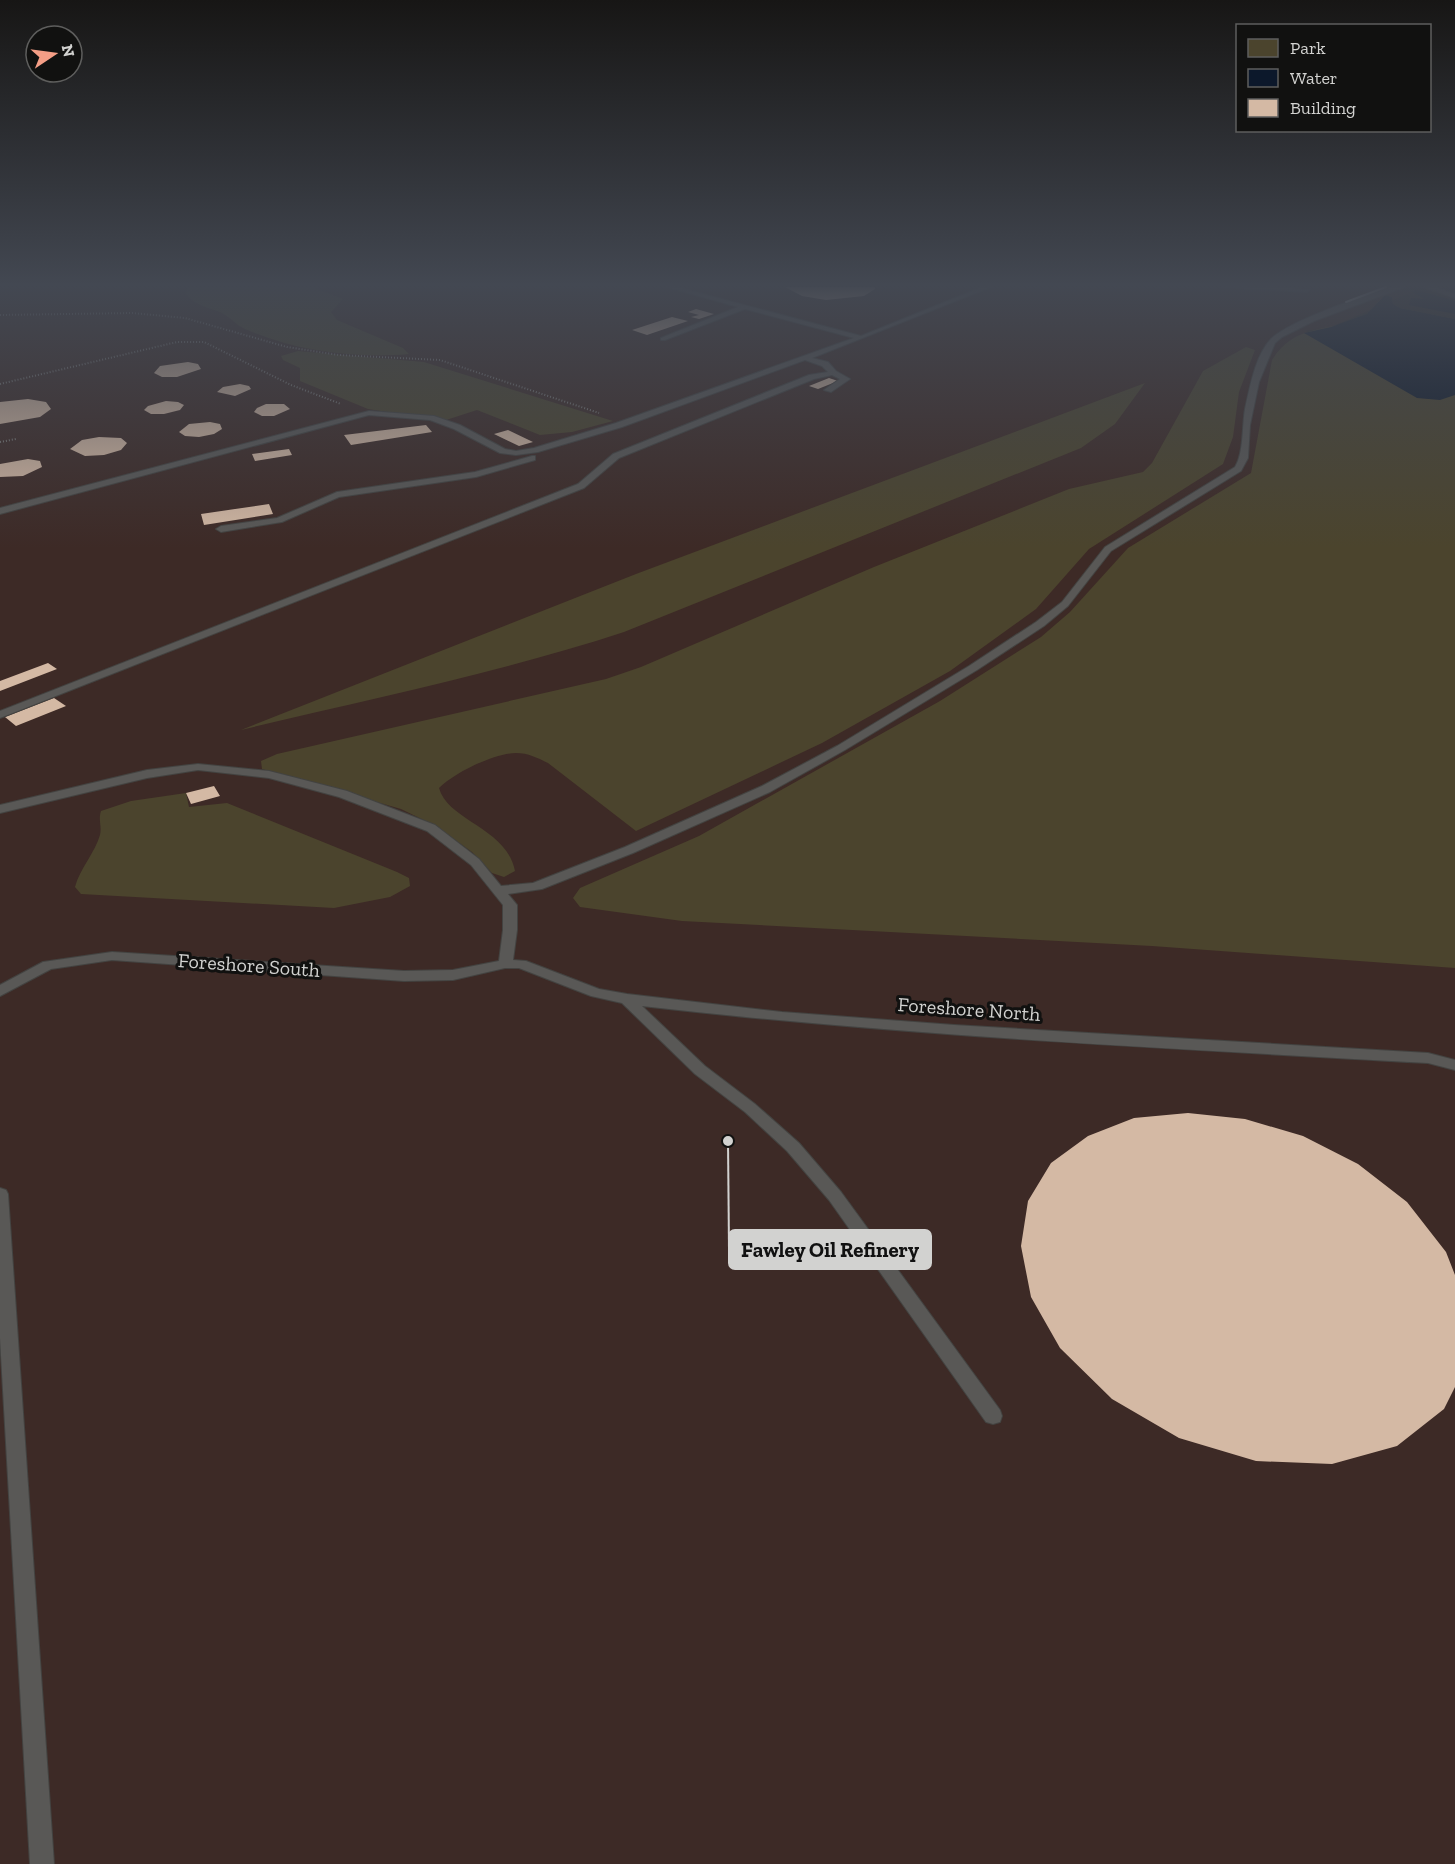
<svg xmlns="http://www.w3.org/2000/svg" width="1455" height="1864" font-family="'Zilla Slab',serif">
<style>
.industrial{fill:#3d2a26}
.green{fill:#4b442d}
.water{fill:#0c182b}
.building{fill:#d4b9a4}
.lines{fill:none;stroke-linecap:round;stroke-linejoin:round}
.service-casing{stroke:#434341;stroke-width:2}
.path{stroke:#7e7d7b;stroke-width:2;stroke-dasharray:1 2;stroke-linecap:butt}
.service{fill:#595856;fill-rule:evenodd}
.rail{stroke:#b1b1af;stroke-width:2}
.labels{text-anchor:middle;stroke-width:6;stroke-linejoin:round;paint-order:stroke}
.street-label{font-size:20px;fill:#d2d2d0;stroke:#111110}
.leader{fill:none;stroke:#d2d2d0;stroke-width:2}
.callout-dot{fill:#d2d2d0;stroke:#111110;stroke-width:2}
.callout{fill:#d2d2d0;stroke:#d2d2d0;stroke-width:2}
.callout-label{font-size:21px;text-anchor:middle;font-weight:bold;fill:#111}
</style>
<rect width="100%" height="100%" fill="#292826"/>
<!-- industrial -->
<path class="industrial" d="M0,287H1391L1412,292L1331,327L1306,331L1455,418V1864H0Z"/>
<!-- green -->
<path class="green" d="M188,287H312L343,299L331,312L337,320L403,348L409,354C355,359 295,351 245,329C236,325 230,317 222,313C211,308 192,305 186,293Z
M1385,295L1392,297L1393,304L1400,308L1455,319V968L1152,946L682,921L580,907L573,898L580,888L699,836L940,701L1041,637L1070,612L1128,548L1251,473L1272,360C1296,321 1331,334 1366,315C1374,310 1378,299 1385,295Z
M1246,347L1255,350L1239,392L1233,437L1223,464L1089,549L1036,609L950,671L822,743L636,831L548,763C538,758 528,753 516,753C494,753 454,773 439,788C448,821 507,828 515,871L504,877L492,873L472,852L434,825L401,809L262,769L261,761L277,754L606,679L641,667L874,567L1069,489L1143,472L1152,463L1203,371Z
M298,351L424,362L613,421L572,432L540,435L477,410L443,421L368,409L300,381V368L283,360L281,356Z
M1145,383L1115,424L1081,448L624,632C499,673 369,699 241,730L636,574Z
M186,793L189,807L227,803L397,872L409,878L410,886L390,897L334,908L81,894L75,887C80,868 95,853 100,835C102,826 98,820 101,811L131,801Z"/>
<!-- water -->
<path class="water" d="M1417,290L1455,301V314L1409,305L1411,298L1424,299L1412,292Z
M1385,295L1392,297L1393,304L1400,308L1455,319V395L1440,400L1417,398L1304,333L1331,327L1367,314Z"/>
<!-- building -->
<path class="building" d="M785,287H875V289L864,296L826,300L802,296Z
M696,309L714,314L699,319L691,317L699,315L688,312Z
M672,317L688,321L647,335L632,330Z
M188,362L198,364L201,369L177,377H162L154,373L160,366Z
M829,378L838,381L818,389L809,386Z
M240,384L249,386L251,389L235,396L217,392L223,387Z
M28,399L46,402L51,409L40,417L0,424V402Z
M166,401L178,402L184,405L180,410L164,414H151L144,410L148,406Z
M266,404H284L290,409L274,416H262L254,412L257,408Z
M210,422L220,424L222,429L214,434L199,437L185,436L179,432L189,424Z
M426,425L432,432L351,445L344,435Z
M508,430L533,442L519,446L494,434Z
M99,437L121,438L127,443L121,450L104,455L85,456L70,449L82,440Z
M289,449L292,455L255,461L252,454Z
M28,459L40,461L42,467L23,476L0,477V464Z
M269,504L273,514L204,525L201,514Z
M48,663L57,669L0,691V681Z
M54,698L66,706L16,726L5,717Z
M214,786L220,796L191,804L186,793Z
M1188,1113L1245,1119L1303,1136L1358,1164L1407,1202L1446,1252L1455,1275V1387L1444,1409L1397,1446L1332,1464L1256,1461L1179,1438L1112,1399L1060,1348L1031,1297L1021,1246L1028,1201L1051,1163L1088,1136L1134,1118Z"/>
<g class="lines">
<!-- service casing -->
<g class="service-casing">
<path id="service" d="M667,287H677L861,336L982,287H991L812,358L828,362L836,371L850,379L831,392L824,390L840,379L832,375L814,379L619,458L584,488L0,718V711L578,484L613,454L809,375L828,372L822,366L805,360L622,427L538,452L516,455L500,453L454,429L430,420L369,415L0,514V508L369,411L434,416L460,425L505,449L516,451L534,448L616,423L854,338L745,309L665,340H661V338L738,307Z
M1222,287H1279L1310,290L1307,292Z
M1394,287H1405L1314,321L1282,337L1275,343L1259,382L1250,425L1248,458L1241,471L1111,551L1068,606L1044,626L977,670L845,750L770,792L633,853L542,889L508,894L517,905V930L513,960L526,961L599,989L627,994L782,1012L954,1025L1428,1053L1455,1060V1070L1428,1063C1166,1048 903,1036 642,1006L705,1066L755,1104L799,1143L841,1192L1000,1410L1002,1416L1000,1422L993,1424L986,1422L829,1200L787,1151L745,1112L695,1074L622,1003L591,996L519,968H505L453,980L404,981L112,960L51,969L0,996V985L43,962L112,952L404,971L453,970L499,961L503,930V905L471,865L427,831L339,797L269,778L198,770L147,778L0,813V805L147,770L198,764L269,771L347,791L435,825L479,859L501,886L533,883L625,847L762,786L837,746L969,666L1036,622L1062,602L1105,547L1235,467C1244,452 1242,426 1245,409C1250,387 1255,356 1271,339C1289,321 1367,294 1394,287Z
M1424,287H1434L1455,294V298Z
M532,456H535V460L476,477L339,497L282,522L221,532L216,529L221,526L277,518L337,492L475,472Z
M0,1188L6,1190L8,1194L54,1864H30L0,1338Z"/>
</g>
<!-- path -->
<path class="path" d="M0,315L132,313L185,318L287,347L339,355L440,360L599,413
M0,384L177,342H204L291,385L341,404
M0,442L16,439"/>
<!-- service -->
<use href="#service" class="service"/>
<!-- rail -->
<path class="rail" d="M1346,302L1386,287"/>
</g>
<!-- sky -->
<linearGradient id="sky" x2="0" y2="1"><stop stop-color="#171615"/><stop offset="0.52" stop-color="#434852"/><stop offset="1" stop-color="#434852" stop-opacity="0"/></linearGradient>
<rect width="1455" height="548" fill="url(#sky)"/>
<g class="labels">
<!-- street labels -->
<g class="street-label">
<text transform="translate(249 965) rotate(4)" y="7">Foreshore South</text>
<text transform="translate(969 1009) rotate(4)" y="7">Foreshore North</text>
</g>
</g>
<!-- callouts -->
<path class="leader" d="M728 1141L729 1250"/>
<circle class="callout-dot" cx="728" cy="1141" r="6"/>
<rect class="callout" x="729" y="1230" width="202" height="39" rx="6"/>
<g class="callout-label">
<text x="830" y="1257">Fawley Oil Refinery</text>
</g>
<!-- legend -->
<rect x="1236" y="24" width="195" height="108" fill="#111110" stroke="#5e5e5d" stroke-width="1.5"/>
<rect x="1248" y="39" width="30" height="18" fill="#4b442d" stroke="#5e5e5d" stroke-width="1.5"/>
<text x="1290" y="54" font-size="18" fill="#d2d2d0">Park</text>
<rect x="1248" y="69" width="30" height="18" fill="#0c182b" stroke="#5e5e5d" stroke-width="1.5"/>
<text x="1290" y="84" font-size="18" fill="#d2d2d0">Water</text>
<rect x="1248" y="99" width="30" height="18" fill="#d4b9a4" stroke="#5e5e5d" stroke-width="1.5"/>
<text x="1290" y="114" font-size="18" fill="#d2d2d0">Building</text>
<!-- north arrow -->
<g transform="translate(54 54) rotate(77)"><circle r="28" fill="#111110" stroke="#5e5e5d" stroke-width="1.5"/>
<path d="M0-4.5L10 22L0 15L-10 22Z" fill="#f49e86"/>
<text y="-9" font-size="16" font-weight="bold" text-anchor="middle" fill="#d2d2d0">N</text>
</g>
</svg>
